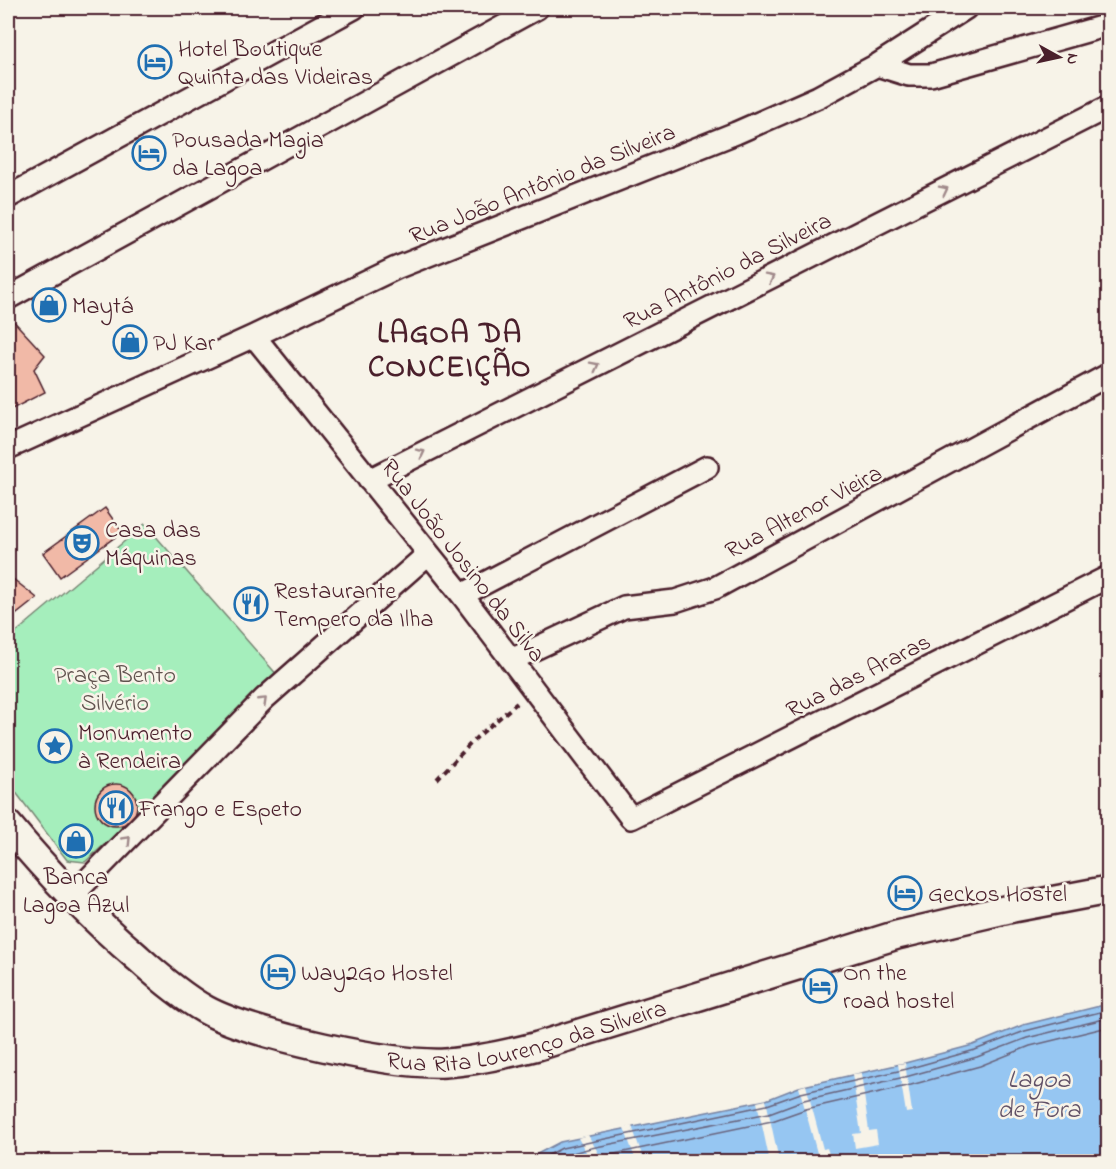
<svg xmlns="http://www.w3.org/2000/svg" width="1116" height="1169" font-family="'Indie Flower',sans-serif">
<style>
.green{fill:#a5eebc;stroke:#788674;stroke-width:1.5}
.water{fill:#96c6f2;stroke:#7883a2;stroke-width:1.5}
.pier{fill:#f7f3e8}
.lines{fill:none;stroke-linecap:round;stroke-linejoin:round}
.shore{stroke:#68627b;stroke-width:1.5}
.building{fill:#f1b9a7;stroke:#4a1f2b;stroke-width:1.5}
.minor-casing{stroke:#4a1f2b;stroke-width:26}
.tertiary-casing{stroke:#4a1f2b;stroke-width:32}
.path{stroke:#4a1f2b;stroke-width:4;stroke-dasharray:6 4.5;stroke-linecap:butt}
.minor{stroke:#f7f3e8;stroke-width:21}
.tertiary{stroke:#f7f3e8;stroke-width:27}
.oneway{stroke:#a0898a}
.labels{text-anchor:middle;stroke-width:5;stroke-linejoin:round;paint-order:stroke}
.poi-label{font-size:24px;fill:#4a1f2b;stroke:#f7f3e8;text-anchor:start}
.street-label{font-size:24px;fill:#4a1f2b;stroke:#f7f3e8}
.park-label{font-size:24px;fill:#61534f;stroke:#f7f3e8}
.water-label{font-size:26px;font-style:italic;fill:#615167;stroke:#f7f3e8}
.district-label{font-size:30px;font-weight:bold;letter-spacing:1.5px;fill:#4a1f2b;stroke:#f7f3e8}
</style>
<rect width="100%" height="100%" fill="#f7f3e8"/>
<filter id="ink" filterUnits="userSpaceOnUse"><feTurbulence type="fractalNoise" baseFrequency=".0167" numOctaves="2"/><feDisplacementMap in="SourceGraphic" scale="12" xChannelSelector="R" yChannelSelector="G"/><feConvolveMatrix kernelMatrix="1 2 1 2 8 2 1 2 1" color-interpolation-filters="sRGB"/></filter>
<g filter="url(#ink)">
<!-- green -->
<path class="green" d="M145,524L279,677L165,790L85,862L67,860L8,782V639Z"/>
<!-- water -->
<path class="water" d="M1108,1004V1161L522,1162L560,1142L766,1100L799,1087L905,1063L973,1045L1023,1025Z"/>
<!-- pier -->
<path class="pier" d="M905,1063L912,1112L906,1113L898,1064Z
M861,1073L869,1131L876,1130L878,1144L855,1148L853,1134L861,1133L852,1074Z
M806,1085L823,1149L827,1148L830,1157L814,1161L812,1154L817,1153L799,1087Z
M766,1100L778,1156L769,1158L757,1102Z
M632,1126L644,1161H636L624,1128Z
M588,1135L603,1161H591L578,1138Z"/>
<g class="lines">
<!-- shore -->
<path class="shore" d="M535,1162L562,1148L767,1105L801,1093L907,1069L975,1050L1025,1031L1108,1010
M551,1162L565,1155L591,1148L769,1113L804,1100L909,1076L977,1057L1027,1038L1108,1018
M576,1162L772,1121L806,1109L911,1085L980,1066L1030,1046L1108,1027"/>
</g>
<!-- building -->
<path class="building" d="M8,315L45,355L34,369L45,392L8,411Z
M105,508L122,532L60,577L43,553Z
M8,575L37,598L8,621Z
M95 805a21 21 0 1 1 42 0a21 21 0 1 1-42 0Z"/>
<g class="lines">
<!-- minor casing -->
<g class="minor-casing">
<path id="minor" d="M877,65L966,8
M8,197L354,8
M8,298L537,8
M254,336L462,595L631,818L1108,577
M8,448L254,336L396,268L736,133L818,97L877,65L909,75H931L1108,25
M369,480L1108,107
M462,595L707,467
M511,660L624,607L675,601L715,588L1108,375
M71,897L264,699L428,554"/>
</g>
<!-- tertiary casing -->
<g class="tertiary-casing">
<g id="tertiary">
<path id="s1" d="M8,825C48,873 90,917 138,958C159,977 181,996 206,1010C252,1035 393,1066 445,1063C477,1061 507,1054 538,1046L897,935L1013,908L1108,890"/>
</g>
</g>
<!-- path -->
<path class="path" d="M437,779L477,737L517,703"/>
<!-- minor -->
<use href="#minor" class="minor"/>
<!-- tertiary -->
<use href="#tertiary" class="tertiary"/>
</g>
<!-- one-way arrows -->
<defs><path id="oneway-chevron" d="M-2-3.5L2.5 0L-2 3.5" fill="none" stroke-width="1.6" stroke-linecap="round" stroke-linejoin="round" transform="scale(1.5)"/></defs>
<g class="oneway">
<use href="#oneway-chevron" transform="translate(944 190) rotate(-27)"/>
<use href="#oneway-chevron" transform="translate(770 278) rotate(-27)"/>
<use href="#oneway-chevron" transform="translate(595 366) rotate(-27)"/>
<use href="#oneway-chevron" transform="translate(421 453) rotate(-27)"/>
<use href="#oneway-chevron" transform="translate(263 701) rotate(-44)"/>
<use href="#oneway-chevron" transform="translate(127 840) rotate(-46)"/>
</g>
</g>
<!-- icons -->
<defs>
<g id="hotel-ring" transform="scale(1.725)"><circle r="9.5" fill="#f7f3e8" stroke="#1f6fb2" stroke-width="1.5"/><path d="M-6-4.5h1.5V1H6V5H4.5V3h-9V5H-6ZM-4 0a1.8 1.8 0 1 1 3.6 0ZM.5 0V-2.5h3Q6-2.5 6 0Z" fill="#1f6fb2"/></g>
<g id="shop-ring" transform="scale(1.725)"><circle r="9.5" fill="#f7f3e8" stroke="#1f6fb2" stroke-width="1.5"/><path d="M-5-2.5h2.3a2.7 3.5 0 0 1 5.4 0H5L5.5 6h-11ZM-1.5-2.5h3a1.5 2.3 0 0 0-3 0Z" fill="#1f6fb2"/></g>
<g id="theatre-ring" transform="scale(1.725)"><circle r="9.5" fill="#f7f3e8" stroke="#1f6fb2" stroke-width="1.5"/><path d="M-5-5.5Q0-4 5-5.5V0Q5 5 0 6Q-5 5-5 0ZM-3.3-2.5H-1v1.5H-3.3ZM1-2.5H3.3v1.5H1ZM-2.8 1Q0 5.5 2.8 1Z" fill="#1f6fb2"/></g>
<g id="restaurant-ring" transform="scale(1.725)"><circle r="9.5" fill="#f7f3e8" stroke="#1f6fb2" stroke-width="1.5"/><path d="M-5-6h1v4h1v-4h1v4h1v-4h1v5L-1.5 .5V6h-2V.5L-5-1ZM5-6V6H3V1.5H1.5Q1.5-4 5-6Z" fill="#1f6fb2"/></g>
<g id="sight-ring" transform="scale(1.725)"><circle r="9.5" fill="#f7f3e8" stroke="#1f6fb2" stroke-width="1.5"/><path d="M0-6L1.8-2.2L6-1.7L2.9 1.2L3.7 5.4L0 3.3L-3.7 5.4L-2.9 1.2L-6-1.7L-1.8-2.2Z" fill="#1f6fb2"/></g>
</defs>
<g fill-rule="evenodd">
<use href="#hotel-ring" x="155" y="62"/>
<use href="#hotel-ring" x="149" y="153"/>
<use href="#shop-ring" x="49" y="305"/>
<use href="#shop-ring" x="130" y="342"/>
<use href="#theatre-ring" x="82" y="543"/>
<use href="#restaurant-ring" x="251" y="604"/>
<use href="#sight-ring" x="55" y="746"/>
<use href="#restaurant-ring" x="116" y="808"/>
<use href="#shop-ring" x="76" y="841"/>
<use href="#hotel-ring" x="905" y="893"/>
<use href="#hotel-ring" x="278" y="972"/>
<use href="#hotel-ring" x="820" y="986"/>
</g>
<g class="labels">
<!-- poi labels -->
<g class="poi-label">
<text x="178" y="56">Hotel Boutique<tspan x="178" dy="28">Quinta das Videiras</tspan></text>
<text x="172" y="147">Pousada Magia<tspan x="172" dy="28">da Lagoa</tspan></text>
<text x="72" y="313">Maytá</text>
<text x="153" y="350">PJ Kar</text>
<text x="105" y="537">Casa das<tspan x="105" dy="28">Máquinas</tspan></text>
<text x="274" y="598">Restaurante<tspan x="274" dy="28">Tempero da Ilha</tspan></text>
<text x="78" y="740">Monumento<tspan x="78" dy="28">à Rendeira</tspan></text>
<text x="139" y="816">Frango e Espeto</text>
<text x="76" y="884" text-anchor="middle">Banca<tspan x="76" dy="28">Lagoa Azul</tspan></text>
<text x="928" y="901">Geckos Hostel</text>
<text x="301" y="980">Way2Go Hostel</text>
<text x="843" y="980">On the<tspan x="843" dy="28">road hostel</tspan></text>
</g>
<!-- street labels -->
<g class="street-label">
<text transform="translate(542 183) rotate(-22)" y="8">Rua João Antônio da Silveira</text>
<text transform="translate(727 270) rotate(-27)" y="8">Rua Antônio da Silveira</text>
<text transform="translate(803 511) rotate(-28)" y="8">Rua Altenor Vieira</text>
<text transform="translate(464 560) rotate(52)" y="8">Rua João Josino da Silva</text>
<text transform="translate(858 675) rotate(-27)" y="8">Rua das Araras</text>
<text dy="8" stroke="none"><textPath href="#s1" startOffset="603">Rua Rita Lourenço da Silveira</textPath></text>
</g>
<!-- park labels -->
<g class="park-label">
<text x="115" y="682">Praça Bento<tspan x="115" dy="28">Silvério</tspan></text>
</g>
<!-- water labels -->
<g class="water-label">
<text x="1039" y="1087">Lagoa<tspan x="1039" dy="30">de Fora</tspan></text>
</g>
<!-- district labels -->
<g class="district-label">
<text x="450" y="342">LAGOA DA<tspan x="450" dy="34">CONCEIÇÃO</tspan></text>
</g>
</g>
<!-- margin -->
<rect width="1116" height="1169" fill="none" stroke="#f7f3e8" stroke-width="30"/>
<rect x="15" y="15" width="1086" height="1139" fill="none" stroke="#4a1f2b" stroke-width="2" filter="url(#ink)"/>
<!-- north arrow -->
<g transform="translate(1059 57) rotate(98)" stroke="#f7f3e8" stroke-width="4.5" paint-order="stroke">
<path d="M0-4.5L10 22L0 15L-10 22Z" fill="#4a1f2b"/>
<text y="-9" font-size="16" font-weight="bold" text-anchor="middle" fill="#4a1f2b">N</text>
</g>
</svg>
